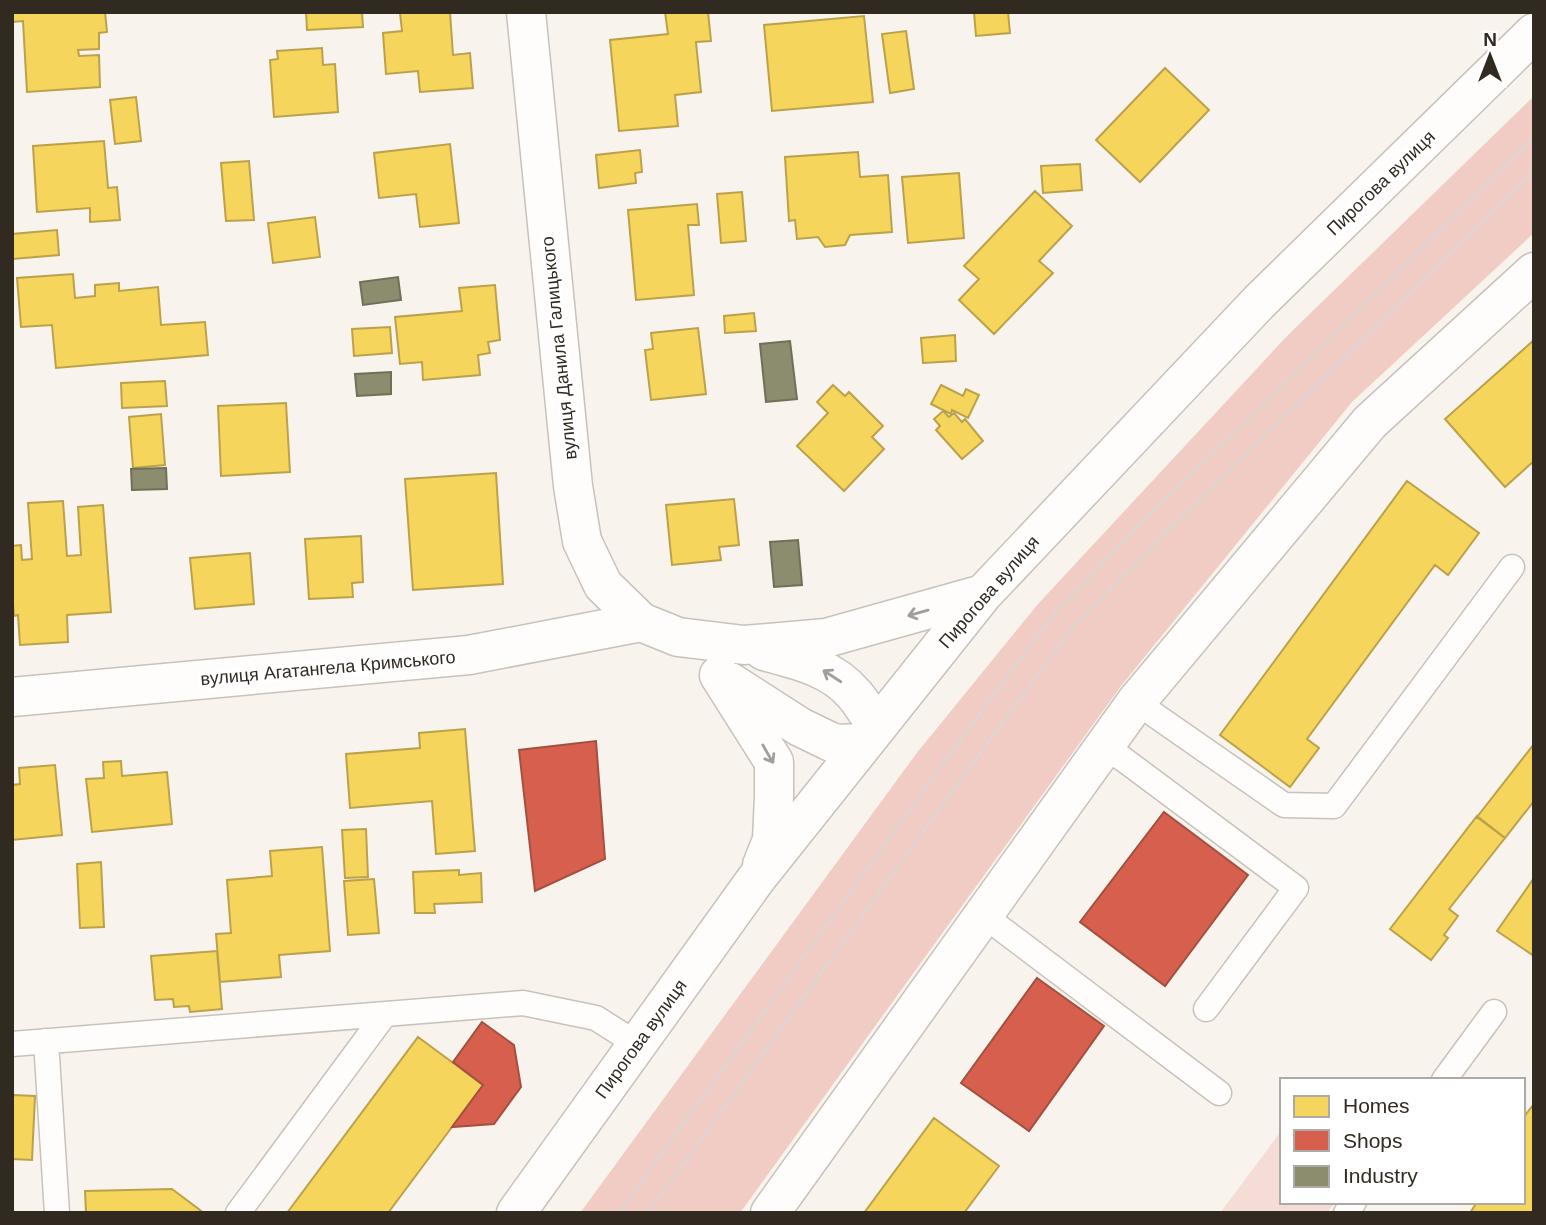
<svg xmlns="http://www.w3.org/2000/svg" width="1546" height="1225" font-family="Helvetica,sans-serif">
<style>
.green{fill:#f5dcd6}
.forest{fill:#f1ccc5}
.homes{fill:#f6d55c;stroke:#bba24a;stroke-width:2}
.shops{fill:#d6604d;stroke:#a45040;stroke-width:2}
.industry{fill:#8c8c6e;stroke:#716f57;stroke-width:2}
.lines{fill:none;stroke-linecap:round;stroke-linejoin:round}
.lane-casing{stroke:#c8c2ba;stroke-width:27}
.street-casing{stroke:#c8c2ba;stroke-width:41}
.secondary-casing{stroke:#c8c2ba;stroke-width:41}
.lane{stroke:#fefdfc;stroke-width:24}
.street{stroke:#fefdfc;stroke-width:38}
.secondary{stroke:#fefdfc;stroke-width:38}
.tram{stroke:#d9d8d6;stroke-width:2}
.oneway{stroke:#a29e99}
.labels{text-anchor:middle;stroke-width:7;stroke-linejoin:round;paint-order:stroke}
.street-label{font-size:18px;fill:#312a20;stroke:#fff}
</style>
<rect width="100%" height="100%" fill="#f8f3ed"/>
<!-- green -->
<path class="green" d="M1282,1130V1202H1335L1327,1213H1220Z"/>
<!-- forest -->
<path class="forest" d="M1534,96V233L1352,402L1121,686L740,1213H580L916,754L1038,604L1287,336Z"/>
<!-- homes -->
<path class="homes" d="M12,12H105L107,32L99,33V49L78,50L79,56L99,55L100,87L27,92L23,21L12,22Z
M306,12H362L363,27L307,30Z
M450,12L453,55L470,53L473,88L420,92L418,71L386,74L383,33L402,31L400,13Z
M665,12H708L711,41L696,42L701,92L675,95L678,126L619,131L610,40L668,34Z
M974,12H1008L1010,33L976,36Z
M864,16L873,102L772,111L764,25Z
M906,31L914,89L890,93L882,34Z
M322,48L323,65L335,64L338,112L274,117L270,60L278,59L277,51Z
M1165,68L1209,110L1140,182L1096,140Z
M136,97L141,141L115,144L110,100Z
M104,141L108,188L117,187L120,220L90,222V208L37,212L33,146Z
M450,144L459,223L420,227L416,194L379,198L374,153Z
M640,150L642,172L635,173L636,183L599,188L596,155Z
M858,152L860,177L888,175L892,232L850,235L845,245L825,247L818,237L797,239L795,220L789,221L785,157Z
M249,161L254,220L226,221L221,163Z
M1080,164L1082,190L1043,193L1041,166Z
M959,173L964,238L908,243L902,177Z
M1035,191L1072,226L1039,261L1053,273L994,334L959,300L979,279L964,266Z
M742,192L746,241L721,243L717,194Z
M697,204L699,225H688L694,295L636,300L628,210Z
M315,217L320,257L273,263L268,223Z
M57,230L59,255L13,259L12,234Z
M73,274L75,298L95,296V285L119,283V291L158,287L161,325L205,322L208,355L56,368L52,325L21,327L17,278Z
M495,285L500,340L488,342L490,353L478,355L480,375L423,380L422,362L400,364L395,317L462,311L459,288Z
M754,313L756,331L725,333L724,316Z
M390,327L392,353L354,356L352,329Z
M698,328L706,394L651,400L645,350L653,349L651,333Z
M955,335L956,361L923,363L921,338Z
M1534,340V461L1505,487L1445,419Z
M165,381L167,406L122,408L121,383Z
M833,385L845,396L849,392L883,426L872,437L884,449L844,491L797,446L828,413L817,402Z
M941,385L963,396L966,389L979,395L968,418L952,410L951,414L931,404Z
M286,403L290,472L221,476L218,406Z
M943,411L949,417L954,413L962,422L965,419L983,441L962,459L936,430L940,426L934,419Z
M161,414L165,465L133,468L129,417Z
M496,473L503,584L413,590L405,479Z
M1407,481L1479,533L1448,575L1435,565L1307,739L1319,748L1290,787L1220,735Z
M734,499L739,545L719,547L721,560L672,565L666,505Z
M63,501L67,556L81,555L78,507L103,505L111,612L67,615L68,642L20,645L18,615L14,616L12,592V546L21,545L22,560L32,559L28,503Z
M361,536L363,582L352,583L353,597L309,599L305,539Z
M250,553L254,604L195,609L190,558Z
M465,729L475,851L436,854L432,801L350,808L346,754L420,748L419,733Z
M1534,744V801L1505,838L1477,817Z
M121,761L122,776L167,772L172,824L92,832L86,779L104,778L103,762Z
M55,765L62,835L12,840V785L20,784L19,768Z
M1477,816L1505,838L1449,909L1458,916L1444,935L1448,938L1431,960L1390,929Z
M366,829L368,877L345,878L342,830Z
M322,847L330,951L279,955L281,977L220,982L216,934L231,933L227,880L272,876L270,851Z
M101,862L104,927L80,928L77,864Z
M459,870V875L481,873L482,902L434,904L435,913H415L413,872Z
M1534,878V956L1497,931Z
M374,879L379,933L348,935L344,881Z
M217,951L222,1009L190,1012L189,1006L174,1007L173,999L155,1000L151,956Z
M418,1037L483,1085L452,1127L388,1213H287Z
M12,1095L35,1096L32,1160L12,1159Z
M1534,1104V1213H1470L1477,1202H1523V1118Z
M934,1118L999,1166L964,1213H864Z
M172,1189L204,1213H86L85,1191Z"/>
<!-- shops -->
<path class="shops" d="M596,741L605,859L535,891L519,750Z
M1164,812L1248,875L1165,986L1080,922Z
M1037,978L1104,1026L1029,1131L961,1083Z
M482,1022L514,1045L521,1087L494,1124L452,1127L483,1085L453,1062Z"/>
<!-- industry -->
<path class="industry" d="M398,277L401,300L363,305L360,282Z
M790,341L797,399L766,402L760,344Z
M391,372V394L357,396L355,374Z
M166,468L167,489L132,490L131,469Z
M798,540L802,585L774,587L770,542Z"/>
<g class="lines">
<!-- lane casing -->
<g class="lane-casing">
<path id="lane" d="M1136,702L1284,805L1334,806L1512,567
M1104,747L1123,759L1296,888L1206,1009
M983,915L1219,1093
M46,1041L57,1213
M12,1044L523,1003L596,1018L637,1044
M1444,1080L1494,1012
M238,1213L385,1014
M1346,1213L1354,1202"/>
</g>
<!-- street casing -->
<g class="street-casing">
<path id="street" d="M12,697L469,655L641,622
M770,1213L1136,702L1370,422L1534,272"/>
</g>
<!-- secondary casing -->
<g class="secondary-casing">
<path id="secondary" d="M526,12L573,486L582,541L603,585L641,622L678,637L744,645L826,638L983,594
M764,651C797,660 831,667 854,694C863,704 869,716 877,727
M719,675L774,762V796L772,840L762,865
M730,682L800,727L829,741L836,744L863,743
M516,1213L756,879L983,594L1259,302L1534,33"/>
</g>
<!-- lane -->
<use href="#lane" class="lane"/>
<!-- street -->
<use href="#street" class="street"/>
<!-- secondary -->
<use href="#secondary" class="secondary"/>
<!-- tram -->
<path class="tram" d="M619,1213L942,765L1056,611L1151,514L1534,137
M648,1213L961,779L1073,627L1166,532L1534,171"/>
</g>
<!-- one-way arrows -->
<defs><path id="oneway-shaft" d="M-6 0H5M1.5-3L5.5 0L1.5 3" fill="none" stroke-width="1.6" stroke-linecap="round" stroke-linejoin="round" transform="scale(1.75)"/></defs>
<g class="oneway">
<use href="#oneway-shaft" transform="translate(918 613) rotate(164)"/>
<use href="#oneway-shaft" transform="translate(832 676) rotate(-147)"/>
<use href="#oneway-shaft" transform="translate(768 754) rotate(60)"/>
</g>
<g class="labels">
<!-- street labels -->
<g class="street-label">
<text transform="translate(1381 183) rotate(-44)" y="6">Пирогова вулиця</text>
<text transform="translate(559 348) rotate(-96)" y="6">вулиця Данила Галицького</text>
<text transform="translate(989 592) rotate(-49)" y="6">Пирогова вулиця</text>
<text transform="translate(328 668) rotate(-5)" y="6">вулиця Агатангела Кримського</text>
<text transform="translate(641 1039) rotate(-54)" y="6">Пирогова вулиця</text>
</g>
</g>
<!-- border -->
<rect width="1546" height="1225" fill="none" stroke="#312a20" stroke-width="28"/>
<!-- legend -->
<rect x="1280" y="1078" width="245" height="126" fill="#ffffff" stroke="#adaaa6" stroke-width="2"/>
<rect x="1294" y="1096" width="35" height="21" fill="#f6d55c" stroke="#adaaa6" stroke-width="2"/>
<text x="1343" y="1113" font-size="21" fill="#312a20">Homes</text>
<rect x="1294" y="1130" width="35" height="21" fill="#d6604d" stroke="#adaaa6" stroke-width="2"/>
<text x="1343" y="1148" font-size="21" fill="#312a20">Shops</text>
<rect x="1294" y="1166" width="35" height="21" fill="#8c8c6e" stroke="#adaaa6" stroke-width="2"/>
<text x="1343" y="1183" font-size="21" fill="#312a20">Industry</text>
<!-- north arrow -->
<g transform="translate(1490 56)" stroke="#ffffff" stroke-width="5" paint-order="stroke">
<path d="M0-5L12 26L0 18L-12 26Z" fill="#312a20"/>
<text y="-10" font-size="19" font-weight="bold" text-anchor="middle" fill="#312a20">N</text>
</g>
</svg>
